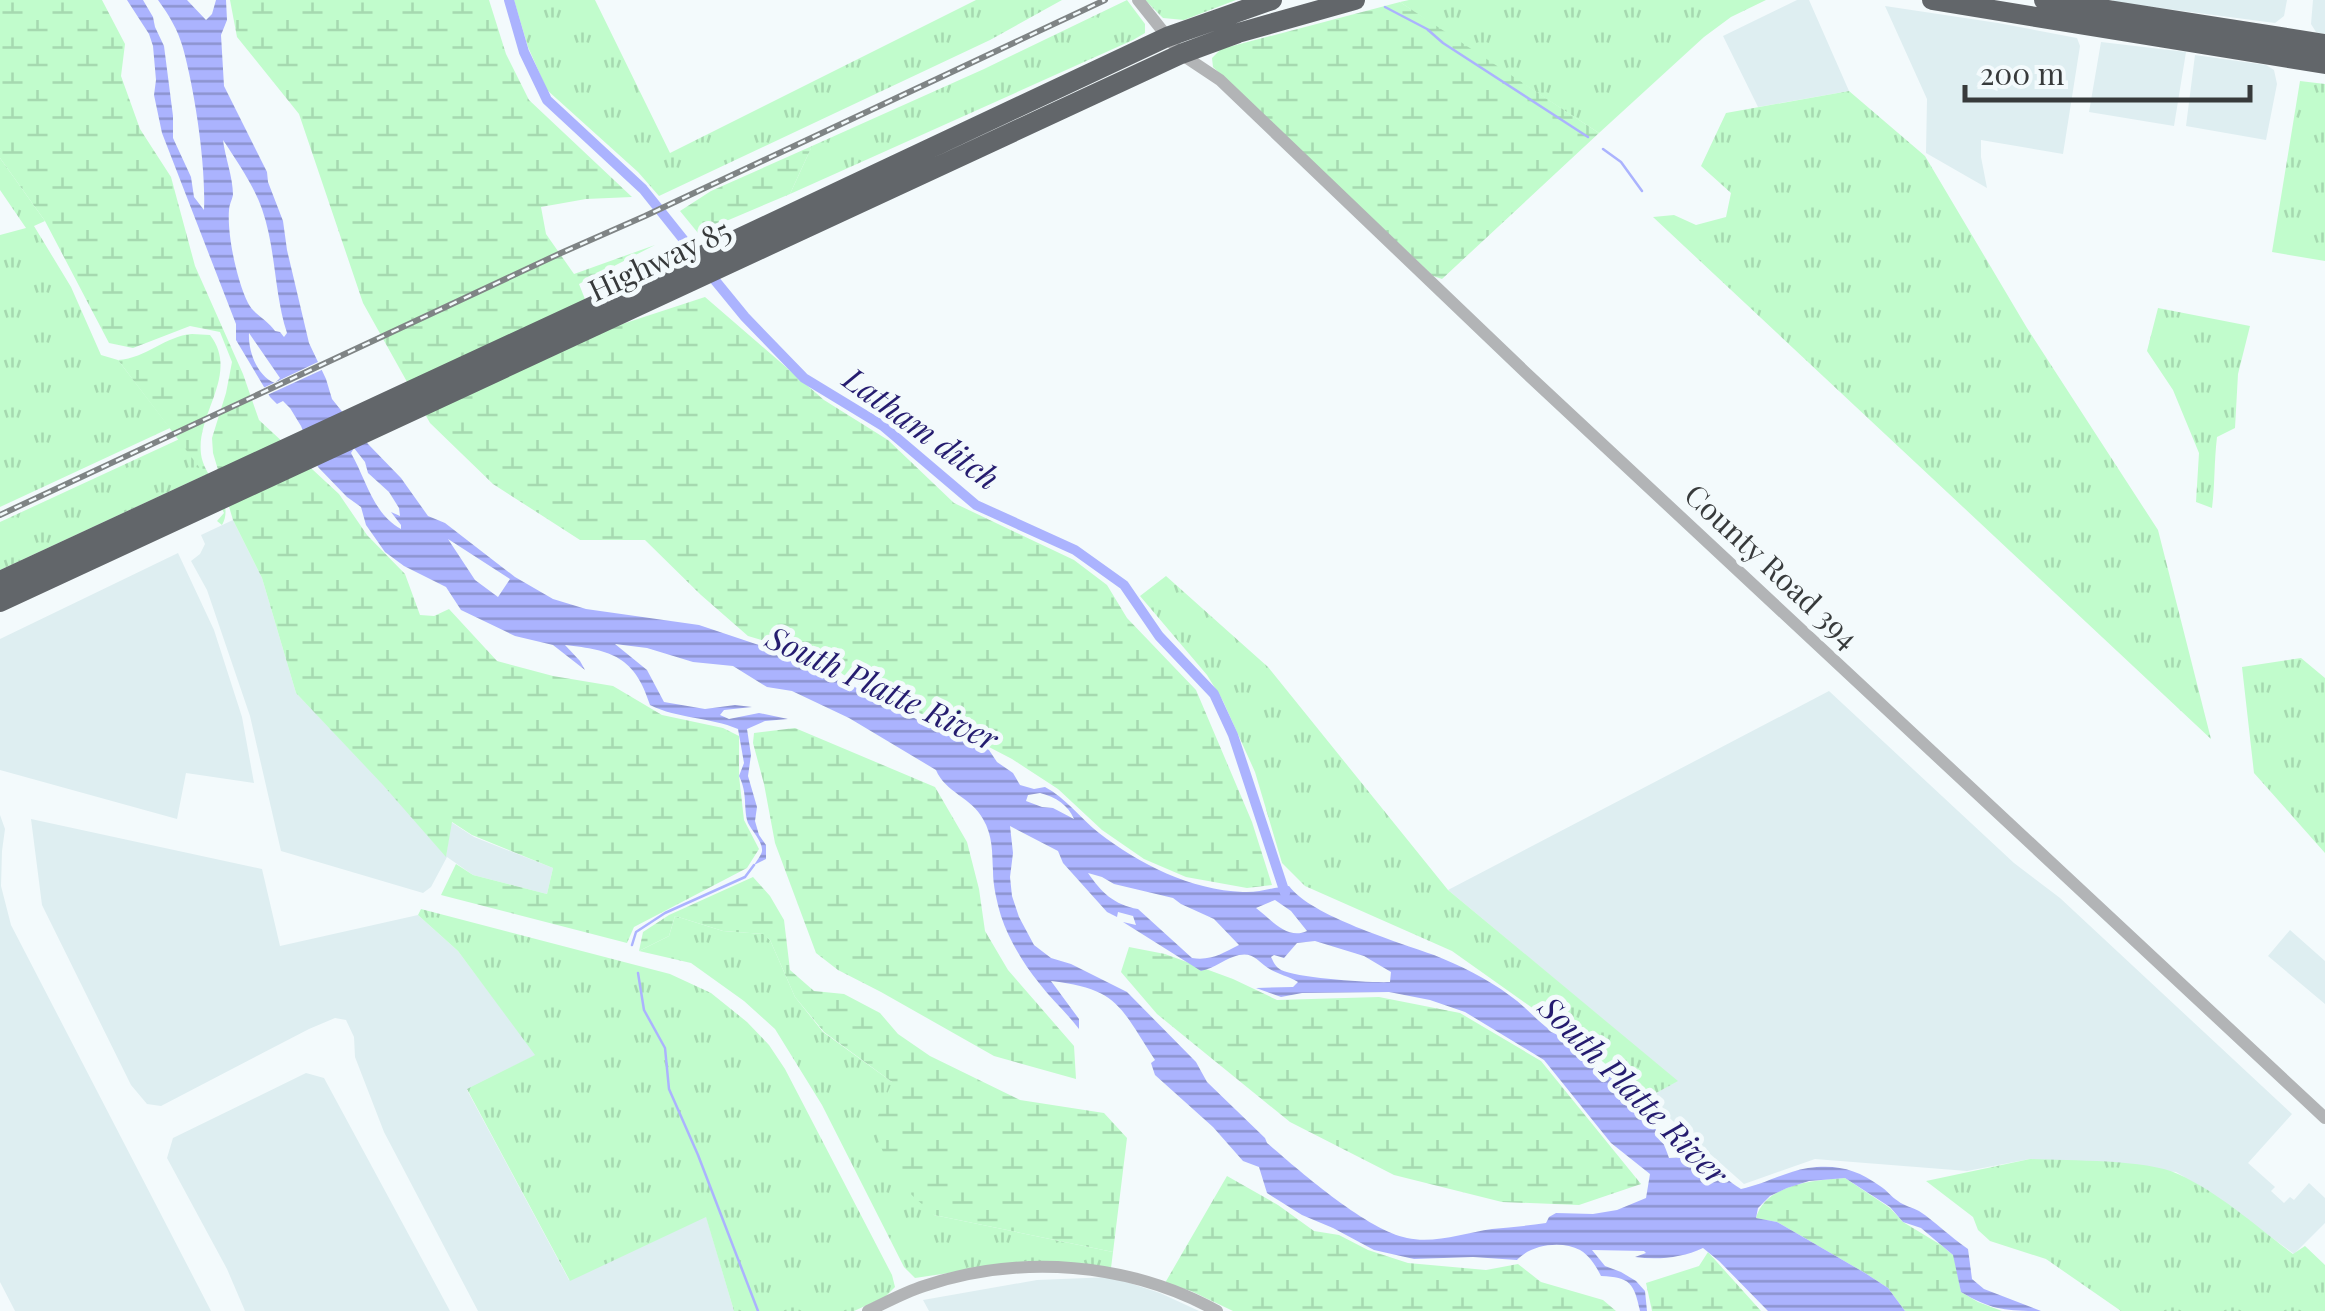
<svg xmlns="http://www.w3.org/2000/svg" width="2325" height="1311" font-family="'Playfair Display',serif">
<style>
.built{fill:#deeef1}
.grass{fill:url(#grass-tufts)}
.wetland{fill:url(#wetland-marsh)}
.water{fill:url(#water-rules);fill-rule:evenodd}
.pier{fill:#f3fafc}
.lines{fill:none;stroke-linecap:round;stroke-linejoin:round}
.stream{stroke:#abb3fe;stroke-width:2.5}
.canal{stroke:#abb3fe;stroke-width:10}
.minor{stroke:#b2b4b6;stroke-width:12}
.highway{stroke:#62666a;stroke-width:20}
.rail-casing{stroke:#7f8485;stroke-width:6}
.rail{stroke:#f3fafc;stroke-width:2.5;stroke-dasharray:8;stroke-linecap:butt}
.labels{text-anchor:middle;stroke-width:10;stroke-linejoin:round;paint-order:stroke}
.street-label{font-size:30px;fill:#373a3b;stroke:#f3fafc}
.water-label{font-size:32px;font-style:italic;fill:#251c6f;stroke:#f3fafc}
</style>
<defs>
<pattern id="grass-tufts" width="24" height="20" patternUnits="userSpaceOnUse" patternTransform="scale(2.5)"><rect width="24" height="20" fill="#c1fccc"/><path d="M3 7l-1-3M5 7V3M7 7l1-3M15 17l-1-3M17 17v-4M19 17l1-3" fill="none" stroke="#a6d9b0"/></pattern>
<pattern id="wetland-marsh" width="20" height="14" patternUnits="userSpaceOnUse" patternTransform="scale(2.5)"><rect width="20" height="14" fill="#c1fccc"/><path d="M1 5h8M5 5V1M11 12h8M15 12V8" fill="none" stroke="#a6d9b0"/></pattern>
<pattern id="water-rules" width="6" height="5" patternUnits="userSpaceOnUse" patternTransform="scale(2.5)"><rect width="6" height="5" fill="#abb3fe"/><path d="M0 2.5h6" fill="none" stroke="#8c93cf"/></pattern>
</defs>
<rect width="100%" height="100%" fill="#f3fafc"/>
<!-- built -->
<path class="built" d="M1797,0H1809L1849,91L1758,107L1723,36Z
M2113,0H2287L2284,16L2275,23L2114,2Z
M2313,0H2325V34L2316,32L2311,24Z
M1885,6L1998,23L2077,38L2080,46L2063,154L1981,140V157L1987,188L1926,153L1927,99Z
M2101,42L2186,52L2174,126L2089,112Z
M2195,55L2266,65L2274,70L2277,84L2266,140L2186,126Z
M233,520L262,578L296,693L384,785L446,856L451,822L474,837L553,868L547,894L473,875L447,857L431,887L423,893L281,851L250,716L207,590L191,561L200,554L205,544L201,535Z
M178,553L214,630L242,717L254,783L186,773L177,819L0,770V639Z
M1829,691L2014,863L2060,898L2292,1114L2248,1163L2275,1187L2271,1191L2284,1203L2290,1197L2294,1200L2309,1183L2325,1198V1223L2294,1254L2211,1193L2176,1172L2030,1159L1967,1171L1815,1159L1744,1184L1647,1098L1677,1081L1448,890Z
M0,815L5,829L2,851L1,886L11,925L211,1311H15L0,1282Z
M31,819L262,869L280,946L418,915L458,951L536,1055L467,1090L569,1280L706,1216L734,1311H478L384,1132L355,1057L354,1037L346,1020L335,1018L309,1029L161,1106L147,1104L131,1085L42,905Z
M2290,930L2325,961V1004L2268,956Z
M306,1073L324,1078L450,1311H245L227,1269L167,1158L173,1138Z
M1111,1277L1160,1293L1199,1311H929L923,1300L1037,1280Z"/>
<!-- grass -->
<path class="grass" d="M514,0H595L670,153L976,0H1062L990,40L659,196L638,172L547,90L528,47Z
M1127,0L1145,24V33L1133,40L790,194L812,146L984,69Z
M1145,0H1236L1184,20L1163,18Z
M1409,0H1766L1731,17L1704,37L1599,133L1451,37L1400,2Z
M2300,81L2325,84V261L2272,252Z
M1849,91L1925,156L2027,328L2158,530L2211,739L1653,217L1674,215L1696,225L1726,217L1731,193L1701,166L1726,113Z
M0,158L45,221L34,226L71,287L101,355L118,360L170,428L0,507V235L26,228L0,190Z
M2158,308L2250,326L2238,374L2235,428L2217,437C2214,462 2215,483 2212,508L2196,502L2199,453L2173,390L2147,351Z
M186,436L205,475L0,570V522Z
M1166,576L1268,667L1448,890L1678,1081L1647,1098L1569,1034L1452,951L1305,886L1282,863L1255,772L1223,701L1207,675L1140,596Z
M2301,658L2325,678V853L2254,773L2242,667Z
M421,909L670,974L711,993L747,1022L769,1045L785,1069L892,1275L895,1287L885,1297L854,1311H734L706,1217L570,1281L467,1089L535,1055L458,951L418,915Z
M675,916L723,931L764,934L770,940L795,997L823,1032L892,1082L934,1215L1113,1252L1111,1268L1029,1261L915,1278L904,1267L822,1105L775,1029L744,1001L691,963L639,951L669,936Z
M2030,1159C2068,1161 2145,1159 2178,1174C2220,1193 2257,1227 2293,1254L2305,1246L2325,1265V1311H2121L2046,1259L1990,1241L1978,1230L1973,1217L1926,1181Z"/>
<!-- wetland -->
<path class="wetland" d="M0,0H102L125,44L121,76L140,129L171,177L195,266L243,374L259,420L339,494L367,535L405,574L420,615L434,616L449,609L497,661L553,676L613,686L662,715L723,728L739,736V776L744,820L759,849L747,868L634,927L627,943L441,895L456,864L473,875L547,894L553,868L472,835L452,822L446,857L383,785L296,693L262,578L233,520L213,453L212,438L226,393L232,362L220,332L190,326L133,348L109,343L45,221L0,158Z
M230,0H489L506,54L529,100L632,197L586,199L541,207L546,234L574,274L655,245L579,284L598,332L705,297L824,400L888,440L954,503L1074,560L1107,585L1127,618L1196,690L1252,822L1272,885L1247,888L1186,877L1144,859L1102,830L1058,789L1012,759L939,721L873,694L815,656L748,636L701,595L645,540H580L493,484L430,423L363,303L299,114L237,37Z
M1400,2L1599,133L1442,279L1433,276L1213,67L1212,58L1221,49Z
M812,146L790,194L698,233L680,211L711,191Z
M192,334L210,335C240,374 196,413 201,454C204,479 236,500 222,525L217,521L224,513L205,475L118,360C147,358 165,336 192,334Z
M795,728L935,787L967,842L979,889L985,931L1008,970L1074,1046L1076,1079L994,1056L881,992L838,970L816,953L775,843L764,784L753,743L754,733Z
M753,877L770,896L784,920L790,970L814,991L844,994L880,1013L898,1034L930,1056L1020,1100L1104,1113L1127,1138L1113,1252L934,1215L894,1179L881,1147L877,1118L892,1082L824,1032L795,997L770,940L763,934L723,931L675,916L669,936L639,951L643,932L669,915Z
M1129,947L1165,954L1233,979L1277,1000L1379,997L1460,1013L1541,1061L1641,1184L1579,1205L1502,1202L1394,1175L1290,1122L1157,1014L1121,972Z
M1227,1176L1278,1205L1314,1231L1339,1235L1368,1250L1408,1263L1486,1270L1518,1264L1541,1282L1603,1300L1616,1311H1233L1191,1291L1165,1283Z
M1845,1178L1890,1208L1903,1222L1941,1245L1954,1256L1961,1292L1978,1302L2002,1311H1905L1888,1288L1865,1273L1777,1222L1756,1218C1765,1184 1815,1180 1845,1178Z
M1708,1252L1761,1311H1652L1646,1283L1699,1266Z"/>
<!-- water -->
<path class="water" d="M127,0H143L153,17L155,27L164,46L173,116V138L191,177L194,197L204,210C206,165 195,92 183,48C178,30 169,15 158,0H187L206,20L212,14L216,0H226L227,20L221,35L224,86L267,172L268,182L283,221L287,250L309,343L326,379L332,399L368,444L401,478L428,516L445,523L515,577L553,599L586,609L699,625L765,647L802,665H818L880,702L906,713L926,725L957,734L989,750L997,762L1013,773L1020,785L1034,789L1045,787C1066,798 1080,818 1099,833C1139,864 1191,890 1243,892C1259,893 1274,887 1289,886C1311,916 1398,942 1434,955C1459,965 1488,979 1509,995C1524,1005 1536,1020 1550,1030C1592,1059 1655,1108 1669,1158C1708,1154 1712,1170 1741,1189C1765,1184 1784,1172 1808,1168C1836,1164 1857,1169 1880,1186C1887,1190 1891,1197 1898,1201C1904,1206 1912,1207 1919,1211C1936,1222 1950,1237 1968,1249L1972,1279L1984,1289L2041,1311C2005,1311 1992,1310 1961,1292L1953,1255L1921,1228L1903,1222L1890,1207L1845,1178L1809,1181L1787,1188L1770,1196L1758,1208L1756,1218L1777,1222L1865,1273L1888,1288L1905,1311H1768L1719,1261L1703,1248C1682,1258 1658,1260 1635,1257L1646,1253L1644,1251L1592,1250L1605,1266L1621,1272L1636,1281L1645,1291L1647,1311H1640C1634,1283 1630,1277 1601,1276C1596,1266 1590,1256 1580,1250C1561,1240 1530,1245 1517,1260L1473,1257L1414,1259L1374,1250L1333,1228L1302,1215L1267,1193L1259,1167L1243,1161L1213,1127L1155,1075L1151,1063L1155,1060C1120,1007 1119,989 1051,981L1079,1019V1029C1067,1013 1051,999 1039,983C1023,963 1009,940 1001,916C997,902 993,886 993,871C992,852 993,836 983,819C972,798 945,792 936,770L849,718L792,691L767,687L733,666L693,662L647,648L615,644L647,670L664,702L705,709L735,705L752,707L724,710L720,715L729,719L759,713L788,719L765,721L747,729L751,755L748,776L757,807L755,821L759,835L766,845V859L754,865C756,862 762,854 762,851C763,842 752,831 748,823C743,808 748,794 739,776L744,763L738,729C710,717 678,719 650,705C635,657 612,650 565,645L580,661L585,670L553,645L515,636L461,610L446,587L404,566L385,552L366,525L361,507L347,497L318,467L301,426L290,408L283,401L277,404L270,397L236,340V324L162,133L154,95L156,80L153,46L149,34ZM223,140C237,161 254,186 262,209C276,249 274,293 287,333L284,337L280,332L275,331C267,319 254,315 248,303C237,281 227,235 229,210C229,205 232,200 233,195C233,177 225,157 223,140ZM249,333L280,378L275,383C257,376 248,351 249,333ZM354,448L365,462L368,473L389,492L399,508L400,516L391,512L401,525V529C373,514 366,479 351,453ZM448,539L510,579L498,597L475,580ZM1040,793C1056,797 1068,805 1074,819L1053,808L1042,807L1026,801L1028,795ZM1010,826L1058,851L1063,863L1107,912L1117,917L1118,912L1133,916L1136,925L1123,922L1201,971C1215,968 1226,958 1239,955C1253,952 1258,961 1268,968C1277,974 1288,976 1298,982L1293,987L1256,988L1281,997L1302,993L1389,992L1430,1000L1465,1012L1544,1060L1611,1143L1650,1174L1646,1198L1617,1210L1593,1214L1556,1213L1549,1217L1546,1223C1528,1226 1510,1227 1492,1229C1465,1233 1434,1244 1407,1238C1368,1231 1298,1170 1267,1143L1265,1138L1207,1082L1196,1062L1127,992L1071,964L1051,958L1034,945L1019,917L1012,896L1010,877L1013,853ZM1088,873L1102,877L1114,884L1173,898L1181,904L1214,919L1239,945C1223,953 1211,961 1192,958L1138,909C1114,905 1101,892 1088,873ZM1275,900L1291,911L1307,931C1287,940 1272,920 1256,908ZM1315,941L1364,956L1391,972L1390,982C1370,983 1297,978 1281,970C1275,966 1274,963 1271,957L1274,955L1284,958L1297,943Z"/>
<!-- pier -->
<path class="pier" d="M322,360L326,368L263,397L259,390Z"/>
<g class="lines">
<!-- stream -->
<path class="stream" d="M1385,7L1427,29L1443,43L1588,137
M1603,149L1621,162L1642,191
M632,945L636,932L665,913L745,877L754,865
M638,973L644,1010L665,1048L669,1089L698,1155L758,1311"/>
<!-- canal -->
<path class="canal" d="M509,0L524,52L547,100L643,189L699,259
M709,273L745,317L804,378L883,426L976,505L1075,550L1124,585L1159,636L1214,694L1233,735L1285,893"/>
<!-- minor -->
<path class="minor" d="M1138,0L1181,54L1220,80L1524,371L2325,1118
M868,1311C887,1302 905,1292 924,1286C1021,1254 1128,1262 1217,1311"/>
<!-- highway -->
<path class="highway" d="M1932,0L2325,64
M2044,0L2325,44
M0,581L714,250L1167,37L1272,0
M0,602L1181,54L1238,33L1355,0"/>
<!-- rail casing -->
<g class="rail-casing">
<path id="rail" d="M0,515L561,253L645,216L1105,0"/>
</g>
<!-- rail -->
<use href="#rail" class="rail"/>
</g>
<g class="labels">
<!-- street labels -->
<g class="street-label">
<text transform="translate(660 261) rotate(-25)" y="10">Highway 85</text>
<text transform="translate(1771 567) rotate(43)" y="10">County Road 394</text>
</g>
<!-- water labels -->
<g class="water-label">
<text transform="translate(921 429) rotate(36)" y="11">Latham ditch</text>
<text transform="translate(882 689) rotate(25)" y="11">South Platte River</text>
<text transform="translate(1633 1091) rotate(45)" y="11">South Platte River</text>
</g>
</g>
<!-- scale -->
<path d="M1965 85v15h285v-15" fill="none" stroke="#373a3b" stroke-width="5"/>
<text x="1980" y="85" font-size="30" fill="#373a3b" stroke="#f3fafc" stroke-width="8" paint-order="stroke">200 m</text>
</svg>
